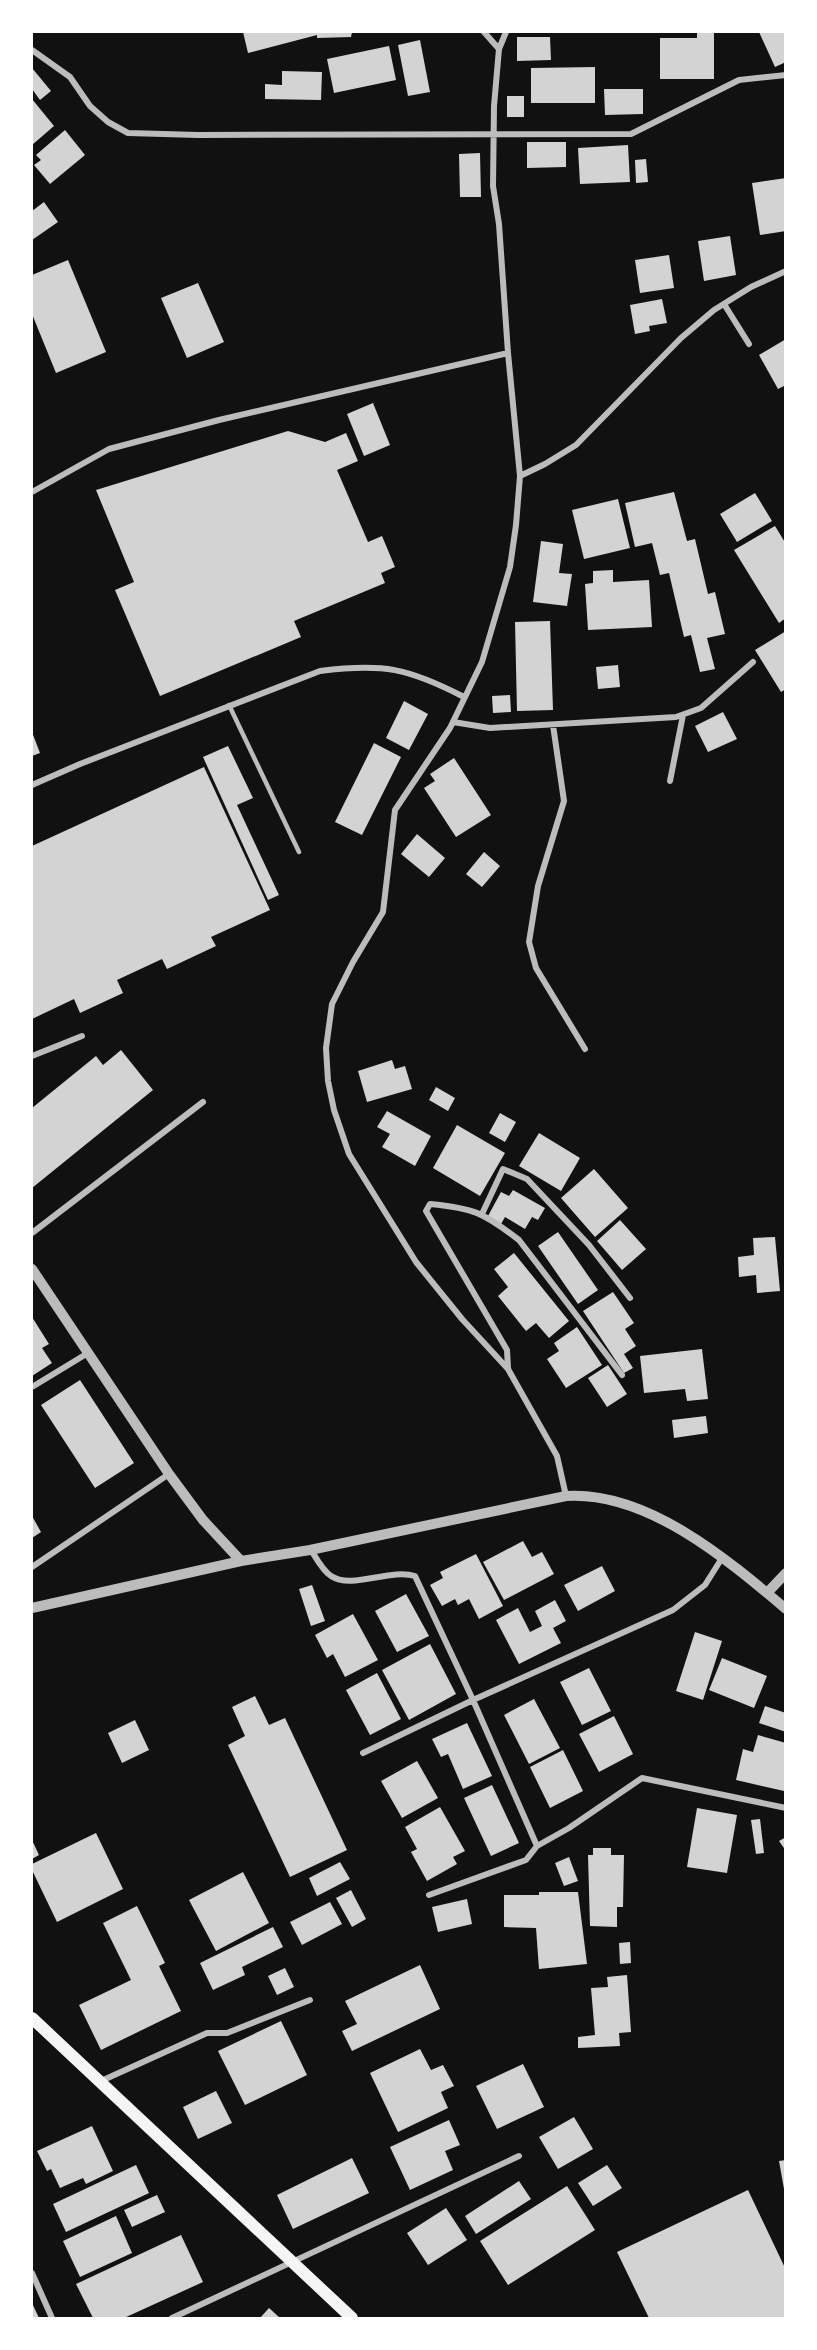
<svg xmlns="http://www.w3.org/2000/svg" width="817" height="2350" font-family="'PT Sans',sans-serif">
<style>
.building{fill:#d3d3d3}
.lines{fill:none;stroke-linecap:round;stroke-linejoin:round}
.service{stroke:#bcbcbc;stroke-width:4.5}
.minor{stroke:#bcbcbc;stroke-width:6}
.tertiary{stroke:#bcbcbc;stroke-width:10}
.secondary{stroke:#f5f5f5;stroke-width:12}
</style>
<rect width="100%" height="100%" fill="#111"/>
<!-- building -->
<path class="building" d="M243,32H352L351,37L317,38V35L248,53Z
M697,32H714V79H660V38H697Z
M759,32H786V62L775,67Z
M517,37H550L551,60L517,61Z
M420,40L430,92L408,96L398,45Z
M389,46L396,80L334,93L327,59Z
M595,67V103H531V68Z
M32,68L51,91L40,100L32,89Z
M282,71L322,72L321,100L265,99V84L282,85Z
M604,89H643V114L605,115Z
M507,96H524V117H507Z
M32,99L54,126L32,145Z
M65,130L85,155L50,184L34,165L41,160L36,155Z
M527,142H566V167L527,168Z
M628,145L630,182L580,184L578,148Z
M480,153L481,197H460L459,154Z
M646,159L648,182L636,183L635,160Z
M786,178V231L760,235L752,183Z
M44,202L58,222L32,240V211Z
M730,236L736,275L704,281L698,241Z
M669,255L674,288L640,293L635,260Z
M68,260L106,352L56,373L32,314V275Z
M198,283L224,342L187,358L161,298Z
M662,299L667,323L649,326L650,331L635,334L630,305Z
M786,339V385L778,389L759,355Z
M373,403L390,445L364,456L347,414Z
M288,431L325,442L346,433L358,461L337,470L368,542L382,536L395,567L381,573L385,583L294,621L301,637L160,696L115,590L134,582L96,490Z
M674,492L687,541L695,539L708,594L715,592L725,634L707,638L715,669L700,672L691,635L684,637L669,573L660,575L652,543L635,547L625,503Z
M755,493L772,521L737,542L720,514Z
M618,499L630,548L584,559L572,510Z
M775,526L786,544V618L779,623L734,550Z
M541,541L563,544L559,573L572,574L567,606L533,602Z
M613,570V582L649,580L652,627L588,630L585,584L593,583V571Z
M550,621L553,710L517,711L515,622Z
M786,631V689L781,692L755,650Z
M618,665L620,687L598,689L596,667Z
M510,695L511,712L493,713L492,696Z
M404,701L428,714L409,750L386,738Z
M723,712L737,739L708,752L695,726Z
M32,732L40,753L32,756Z
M374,743L401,757L362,835L335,822Z
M228,746L253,798L237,805L279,895L268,900L203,757Z
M454,758L491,815L456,837L424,788L435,781L430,774Z
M204,767L270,910L211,937L216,946L167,969L162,959L117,980L123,993L80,1013L74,999L32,1019V846Z
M417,834L445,858L429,877L401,854Z
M484,852L500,866L482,887L466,874Z
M121,1050L153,1090L32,1188V1108L96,1056L103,1065Z
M392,1060L395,1069L405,1066L412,1089L367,1102L358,1071Z
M436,1087L455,1098L448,1111L429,1100Z
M387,1111L431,1136L415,1166L382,1147L390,1134L377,1127Z
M500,1113L516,1122L505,1142L489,1133Z
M457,1125L505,1153L480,1196L433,1168Z
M539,1133L580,1158L561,1191L519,1166Z
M594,1169L628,1208L595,1237L561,1198Z
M513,1190L545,1208L538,1220L532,1217L525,1229L505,1217L501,1224L488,1216L501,1192L509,1196Z
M620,1220L646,1249L622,1270L597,1241Z
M558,1232L598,1290L578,1304L538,1246Z
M775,1237L780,1291L757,1293L756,1275L739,1277L738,1257L754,1255L753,1238Z
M514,1253L569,1321L549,1338L536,1323L526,1331L498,1296L508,1287L494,1269Z
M613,1292L634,1323L625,1329L636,1346L624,1354L633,1368L624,1373L583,1311Z
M32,1317L49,1344L42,1348L52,1363L32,1376Z
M577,1327L602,1365L566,1388L547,1359L559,1351L554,1343Z
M702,1349L708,1399L687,1401L685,1389L644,1393L640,1356Z
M608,1365L627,1394L607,1407L588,1378Z
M80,1380L134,1463L95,1488L41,1405Z
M706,1416L708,1433L674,1438L672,1420Z
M32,1516L41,1532L32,1538Z
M523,1541L532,1557L542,1552L554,1574L504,1600L483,1562Z
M476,1554L503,1606L479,1619L469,1599L458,1605L455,1599L442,1606L430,1585L443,1578L440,1572Z
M602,1566L615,1591L578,1611L564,1585Z
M312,1585L325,1621L311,1626L299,1589Z
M406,1594L429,1636L397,1652L375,1611Z
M555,1600L566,1621L553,1628L561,1643L519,1664L496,1620L518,1608L530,1632L542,1626L535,1611Z
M353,1614L378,1660L345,1677L333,1654L327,1658L315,1635Z
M695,1632L722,1641L703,1700L676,1691Z
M430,1644L456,1694L409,1720L382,1670Z
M722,1658L767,1676L754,1708L709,1690Z
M589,1668L611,1711L582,1725L560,1682Z
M377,1673L401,1719L370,1735L346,1690Z
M255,1696L269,1725L285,1718L347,1850L290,1877L228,1745L245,1736L232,1707Z
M534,1699L560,1748L529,1764L504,1715Z
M765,1706L786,1713V1732L759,1723Z
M614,1716L633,1754L599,1772L579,1734Z
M135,1720L149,1750L122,1763L108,1733Z
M467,1723L492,1776L463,1789L448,1754L441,1757L432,1739Z
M758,1735L786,1743L784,1791L736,1780L743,1749L753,1752Z
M563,1750L583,1791L550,1808L530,1767Z
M417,1761L438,1798L402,1818L381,1781Z
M492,1785L519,1843L491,1856L464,1798Z
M440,1807L465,1851L453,1857L457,1864L427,1881L411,1852L417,1849L405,1827Z
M697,1808L737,1815L727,1873L687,1867Z
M760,1819L764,1853L756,1854L751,1820Z
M96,1833L123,1889L57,1922L32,1870V1864Z
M786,1837V1851L779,1841Z
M32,1840L39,1855L32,1859Z
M593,1848H611V1855H624L623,1907H617V1927L590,1926L588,1855H593Z
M569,1857L578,1881L564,1886L555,1863Z
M340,1862L350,1879L317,1896L309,1878Z
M243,1872L269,1923L216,1951L189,1900Z
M351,1890L366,1919L352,1927L336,1898Z
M539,1892H578L587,1964L539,1969L536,1928L504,1927V1895H539Z
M467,1899L472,1924L438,1932L432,1907Z
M330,1902L342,1924L302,1945L290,1922Z
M137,1906L165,1963L159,1966L181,2011L101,2050L79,2005L131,1980L103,1923Z
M273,1927L283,1947L242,1967L245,1975L213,1990L200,1963Z
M630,1942L631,1963L620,1964L619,1943Z
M420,1965L440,2009L352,2051L342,2031L357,2024L345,2001Z
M285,1968L294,1987L277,1995L268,1976Z
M627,1975L631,2032L619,2033L620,2046L578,2048V2037L595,2035L591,1988L608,1987L607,1977Z
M281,2021L307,2075L245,2105L218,2051Z
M420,2049L431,2070L443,2065L454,2086L441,2092L448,2108L398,2132L370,2073Z
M523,2064L544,2107L497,2129L476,2086Z
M216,2091L232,2123L198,2139L183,2107Z
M574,2117L593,2149L558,2169L539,2137Z
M449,2120L460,2145L445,2151L453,2170L410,2190L390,2147Z
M92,2126L113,2171L86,2184L83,2178L60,2188L51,2169L47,2171L37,2151Z
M352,2158L369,2193L293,2229L277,2195Z
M786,2160V2189H784L779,2161Z
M136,2165L149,2193L66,2232L53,2204Z
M607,2165L622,2188L593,2206L578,2183Z
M519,2181L531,2199L476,2234L465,2216Z
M567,2186L595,2230L508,2285L480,2241Z
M748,2190L786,2270V2318H649L617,2252Z
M157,2195L165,2212L132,2227L124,2210Z
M446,2208L467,2240L428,2265L407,2233Z
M116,2216L132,2253L80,2277L63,2241Z
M181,2235L203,2282L124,2318H93L76,2284Z
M32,2303L39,2318H32Z
M269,2308L280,2318H260Z"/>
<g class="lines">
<!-- service -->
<path class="service" d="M229,705L299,852"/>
<!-- minor -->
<path class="minor" d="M484,32L499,49
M506,32L499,49L494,106L493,186L499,224L508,353L520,476L516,525L510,567L482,662L450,728L395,810L383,912L353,962L332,1004L326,1048L328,1081L334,1110L349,1154L416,1262L462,1319L508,1369L557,1456L566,1496
M32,50L70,77L90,106L108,122L128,133L198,135L631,134L739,80L786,75
M724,304L749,344
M520,476L545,464L576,445L681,338L714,310L751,287L786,271
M32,492L109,449L219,420L508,353
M453,722L490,728L676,717L701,708L753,662
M553,725L564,801L538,886L529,942L536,968L585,1049
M670,781L683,715
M32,785L80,764L320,671C383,663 408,668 464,697
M32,1056L82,1036
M482,1214L503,1169L527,1179L589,1245L630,1298
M32,1233L203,1102
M508,1368L507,1350L426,1211L430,1204C474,1208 484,1213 519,1240L622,1375
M32,1387L88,1353
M311,1550C316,1558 323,1571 331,1576C352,1590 390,1568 415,1576L473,1700L537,1846L569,1828L642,1778L786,1808
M32,1567L169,1474
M363,1753L473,1700L673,1610L705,1585L722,1558
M429,1895L526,1860L537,1846
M101,2081L207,2033H227L310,2000
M32,2273L52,2318
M172,2318L519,2156"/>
<!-- tertiary -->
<path class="tertiary" d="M32,1269L169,1474L203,1520L241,1561
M767,1593L786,1573
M32,1608L241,1561L310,1550L566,1496C647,1491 727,1559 786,1609"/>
<!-- secondary -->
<path class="secondary" d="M32,2018L352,2318"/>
</g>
<!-- border -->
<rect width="817" height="2350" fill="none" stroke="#ffffff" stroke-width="66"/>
</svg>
